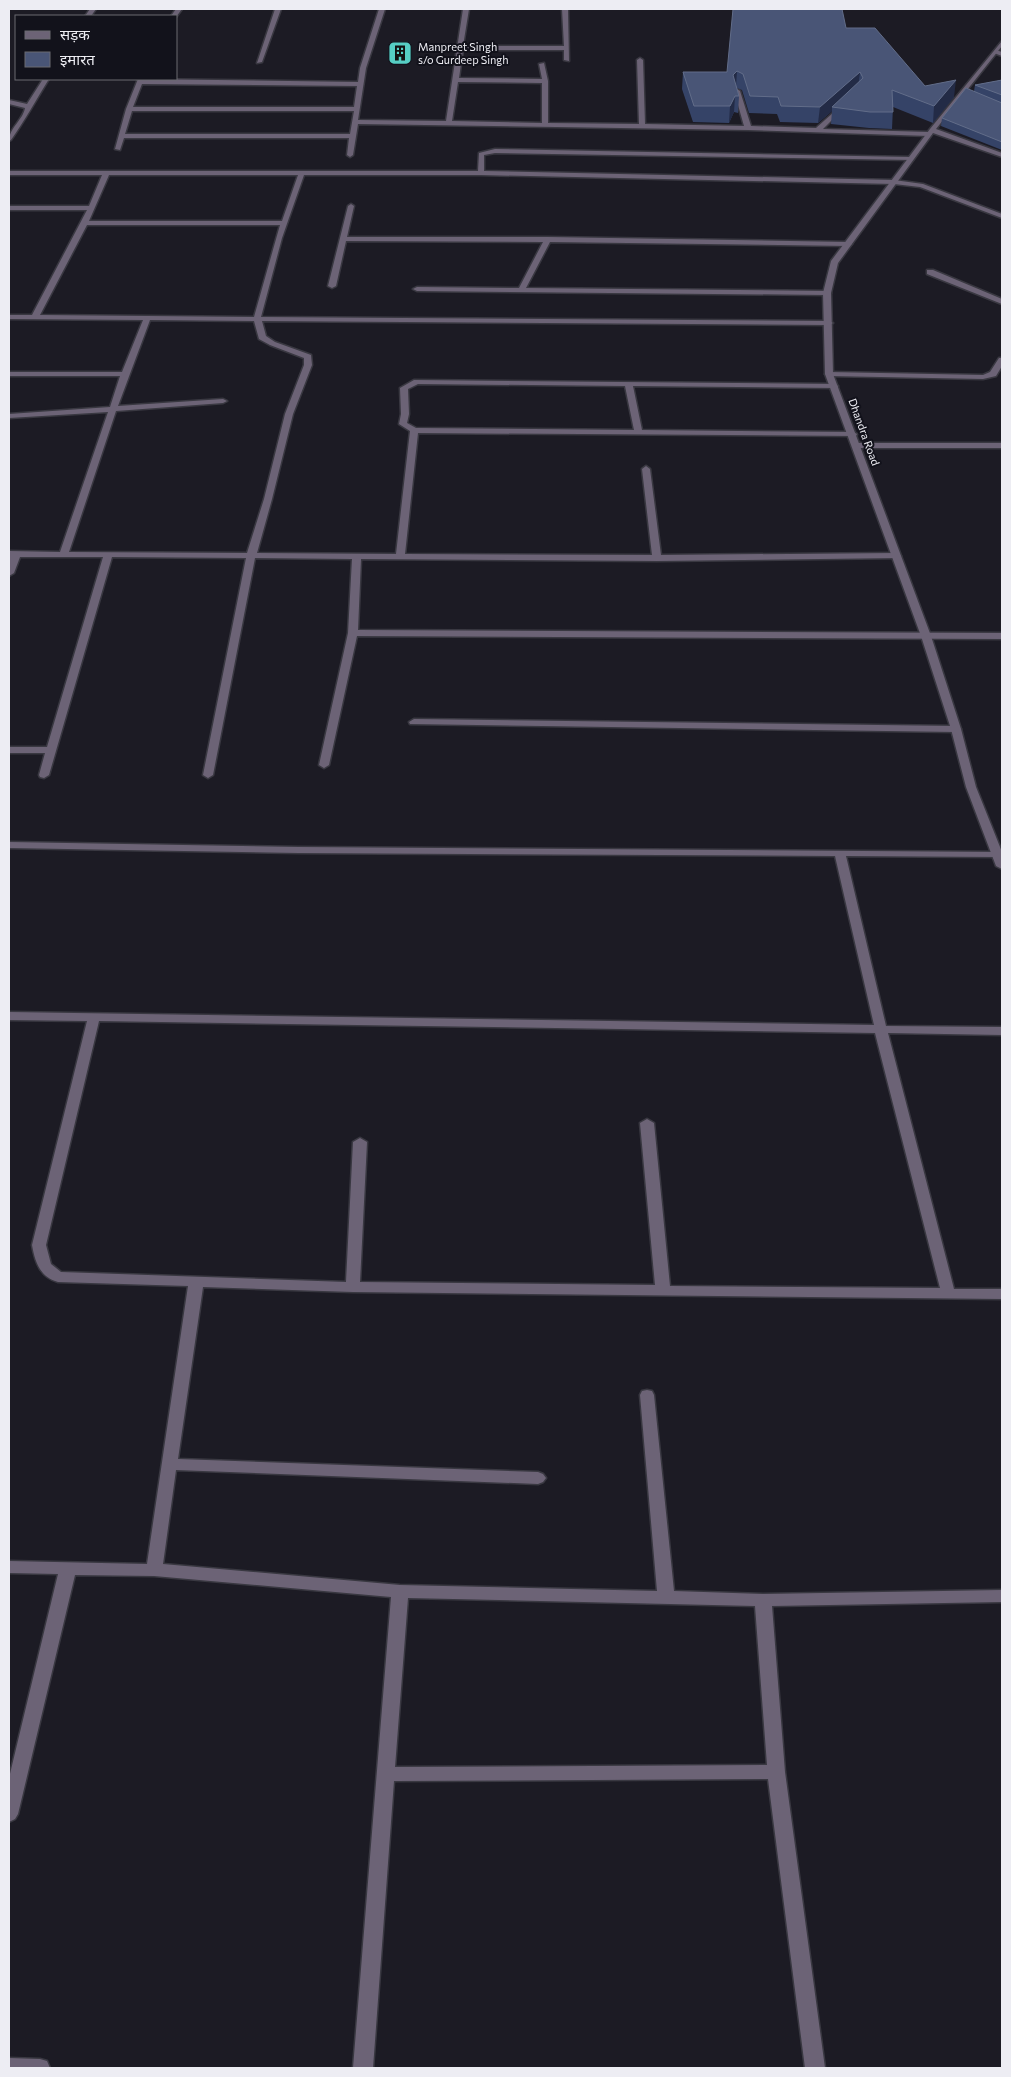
<svg xmlns="http://www.w3.org/2000/svg" width="1011" height="2077" font-family="Commissioner,'Noto Sans Devanagari',sans-serif">
<style>
.lines{fill:none;stroke-linecap:round;stroke-linejoin:round}
.minor-casing{stroke:#393841;stroke-width:3}
.tertiary-casing{stroke:#393841;stroke-width:3}
.minor{fill:#6c6376;fill-rule:evenodd}
.tertiary{fill:#6c6376;fill-rule:evenodd}
.wall{fill:#354367}
.shaded-wall{fill:#232b46}
.building{fill:#495576;stroke:#626d89}
.labels{text-anchor:middle;stroke-width:4;stroke-linejoin:round;paint-order:stroke}
.far-poi-label{font-size:11px;fill:#ededf3;stroke:#12121b;text-anchor:start}
.far-street-label{font-size:11px;fill:#ededf3;stroke:#12121b}
</style>
<rect width="100%" height="100%" fill="#1c1b24"/>
<g class="lines">
<!-- minor casing -->
<g class="minor-casing">
<path id="minor" d="M90,9H96L91,16H85Z
M176,9H182L176,17L171,16Z
M275,9H281L262,62L257,63Z
M379,9H385L366,68L358,120L446,121L463,9H469L463,46H564L562,9H568L569,61L564,60V50H463L459,78L542,79L539,64L544,63L548,81V123L639,124L637,60L640,58L643,60L645,124L744,126L734,91L737,89L740,91L751,126L816,128L843,104L845,107L823,129L929,132L932,134L929,136L748,130L358,124L353,155L350,157L347,155L349,138H124L120,150L115,149L126,109L138,79L358,82L360,68ZM458,82L542,83V123L452,121ZM142,84L357,86L354,107H133ZM132,111H354L350,134H125Z
M996,50L1002,52V56L994,53Z
M43,79H49C36,100 25,120 11,140L9,141C9,128 23,120 25,108L9,104V100L27,104Z
M495,149L911,157L913,160L495,153L484,155V171L894,180L923,184L1002,214V218L920,187L894,184L481,175H304L282,238L261,317L829,321L833,323L829,325L262,321L266,336L275,342L311,355L312,365L293,414L272,499L257,553L396,554L410,431L399,424L401,414L400,388L414,380L834,384L838,386L837,388L633,386L642,430L853,432L857,434L856,436L418,433L405,554L652,555L642,469L646,466L650,469L661,555L896,553L901,556L899,558L657,561L361,559L358,630L1002,633V639L357,636L329,765L324,768L319,765L348,633L352,559L255,558L213,775L208,778L203,775L246,558L112,557L49,775L44,778L40,777L39,775L45,753H9V747H47L103,557H20L14,573L9,576L10,557L9,551L60,552L108,412L9,418V414L110,407L120,376H9V372H122L143,320L9,319V315H32L87,210H9V206H89L102,175H9V171H478L479,153ZM109,175H298L282,221H89ZM87,225H280L254,317L40,315ZM150,320L254,321L259,339L270,345L304,358V365L285,414L264,499L247,553L69,552L116,411L223,403L227,401L223,399L118,406ZM418,384L625,386L634,430L416,428L407,423L409,414L408,389Z
M351,204L354,206L347,237H548L848,242L852,244L848,246L550,242L526,288L830,291L831,293L827,295L417,291L413,289L417,287L519,288L543,242L346,241L336,286L332,288L328,286L348,206Z
M927,270H933L1002,299V304L927,274Z
M999,358H1002V366L996,376L983,379L829,376L825,374L829,372L983,375L990,372Z
M857,443H1002V448H854L853,446Z
M414,719L956,726L961,729L956,732L410,724L409,722Z
M9,842L299,847L1002,852V856L998,857L846,856L886,1026L1002,1027V1035L888,1033L954,1289H1002V1299L353,1292L203,1287L178,1459L538,1472L543,1474L546,1478L543,1482L538,1484L176,1470L163,1564L400,1585L657,1591L640,1395L642,1391L647,1390L652,1391L654,1395L674,1591L763,1594L1002,1590V1602L772,1606L785,1772L825,2068H805L768,1779L394,1781L373,2068H353L391,1597L154,1576L75,1575L18,1814L15,1819L9,1822V1778L58,1574L9,1573V1561L147,1564L188,1286L58,1282C40,1277 35,1262 32,1245L87,1021L9,1020V1012L874,1025L835,856L299,853L9,848ZM99,1021L875,1033L940,1288L670,1286L654,1123L647,1119L640,1123L655,1285L360,1282L367,1142L360,1138L353,1142L346,1282L61,1272L51,1264L46,1245ZM408,1598L755,1606L767,1765L395,1767Z
M9,2058L40,2059L47,2061L50,2068H9Z"/>
</g>
<!-- tertiary casing -->
<g class="tertiary-casing">
<path id="tertiary" d="M1002,41V46L936,129L1002,153V157L933,133L838,263L831,293L833,374L931,636L961,729L976,787L1002,852V869L996,866L966,787L951,729L921,636L825,374L823,293L831,261L930,129Z"/>
</g>
<!-- minor -->
<use href="#minor" class="minor"/>
<!-- tertiary -->
<use href="#tertiary" class="tertiary"/>
</g>
<!-- wall -->
<path class="wall" d="M846,28L925,86L954,97L933,123L893,107L892,129L869,128L831,124L832,111L818,123L780,122L777,114L749,113L742,90L737,88L739,96L738,113L734,112L729,123L693,122L682,89L683,72H727Z
M1002,80V150L941,126L942,118L974,91L975,85Z"/>
<!-- shaded-wall -->
<path class="shaded-wall" d="M737,71L736,87L733,75Z
M860,72L858,88L832,107V111L818,123L820,107Z
M956,80L954,97L933,123L934,106Z
M735,96L734,112L729,123L730,106Z"/>
<!-- building -->
<path class="building" d="M733,9H842L846,28H875L925,86L956,80L934,106L892,90L893,112H870L832,107L863,78L860,72L820,107L781,106L778,97L750,96L743,74L737,71L733,75L739,96H735L730,106H694L683,72H727Z
M1002,80V95L975,85Z
M966,88L1002,103V142L942,118Z"/>
<!-- icons -->
<defs>
<g id="building-square" transform="scale(1.25)"><rect x="-9" y="-9" width="18" height="18" rx="4" fill="#56cec4" stroke="#12121b"/><path d="M-4-6H4V6H1V3H-1V6H-4ZM-2.5-4.3h1.7v1.8h-1.7ZM.8-4.3h1.7v1.8H.8ZM-2.5-1h1.7V.8h-1.7ZM.8-1h1.7V.8H.8Z" fill="#111"/></g>
</defs>
<g fill-rule="evenodd">
<use href="#building-square" x="400" y="53"/>
</g>
<g class="labels">
<!-- far-poi labels -->
<g class="far-poi-label">
<text x="418" y="51">Manpreet Singh<tspan x="418" dy="13">s/o Gurdeep Singh</tspan></text>
</g>
<!-- far-street labels -->
<g class="far-street-label">
<text transform="translate(864 432) rotate(70)" y="4">Dhandra Road</text>
</g>
</g>
<!-- border -->
<rect width="1011" height="2077" fill="none" stroke="#ededf3" stroke-width="20"/>
<!-- legend -->
<rect x="15" y="15" width="162" height="65" fill="#12121b" stroke="#6a6a71"/>
<rect x="25" y="31" width="25" height="8" fill="#6c6376" stroke="#6a6a71"/>
<text x="60" y="40" font-size="15" fill="#ededf3">सड़क</text>
<rect x="25" y="52" width="25" height="15" fill="#495576" stroke="#6a6a71"/>
<text x="60" y="65" font-size="15" fill="#ededf3">इमारत</text>
</svg>
